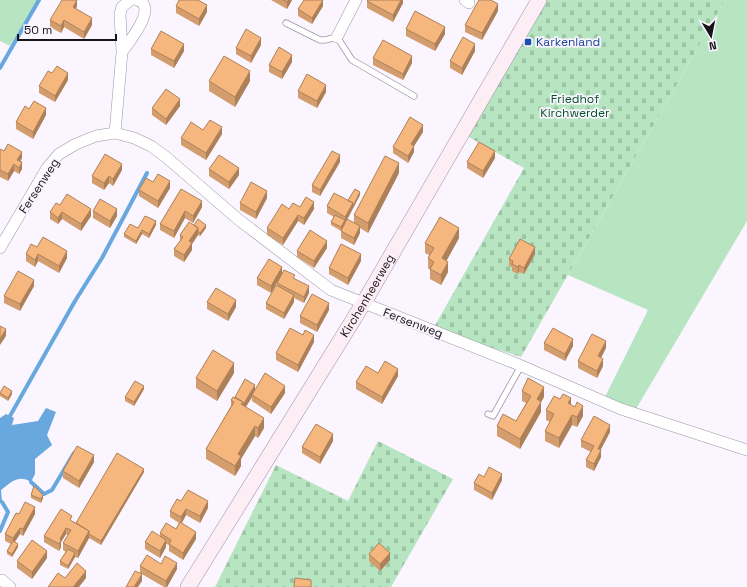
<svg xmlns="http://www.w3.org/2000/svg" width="747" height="587" font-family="'Space Grotesk',sans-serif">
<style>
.green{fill:#b7e5c1}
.cemetery{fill:url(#cemetery-stones)}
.water{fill:#69a8de}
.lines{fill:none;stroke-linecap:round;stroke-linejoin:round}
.stream{stroke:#69a8de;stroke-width:4}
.lane-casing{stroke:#9b95a3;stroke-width:7}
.street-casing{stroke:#9b95a3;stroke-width:12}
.secondary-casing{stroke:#9b95a3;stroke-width:16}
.lane{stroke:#fff;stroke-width:5.5}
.street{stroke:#fff;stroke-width:11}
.secondary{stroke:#fdeef6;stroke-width:15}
.wall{fill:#d49d6d}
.shaded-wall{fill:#ac8059}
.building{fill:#f6b77f;stroke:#ac8059}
.transit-dot{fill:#1a4fb4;stroke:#faf5ff;stroke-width:1.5}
.labels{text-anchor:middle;stroke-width:3.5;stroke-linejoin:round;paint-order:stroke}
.transit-label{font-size:12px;fill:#164399;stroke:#faf5ff;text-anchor:start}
.park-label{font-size:12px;fill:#005425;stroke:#faf5ff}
.street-label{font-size:12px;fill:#161319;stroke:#faf5ff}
</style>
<defs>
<pattern id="cemetery-stones" width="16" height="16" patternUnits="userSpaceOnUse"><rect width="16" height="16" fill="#b7e5c1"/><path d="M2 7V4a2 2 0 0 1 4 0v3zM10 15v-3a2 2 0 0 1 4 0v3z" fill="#9dc4a5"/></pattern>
</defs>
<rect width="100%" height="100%" fill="#faf5ff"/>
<!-- green -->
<path class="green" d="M0,0H38L10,46L0,41Z
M725,0H747V221L636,409L604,399L648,310L568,275Z"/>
<!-- cemetery -->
<path class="cemetery" d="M547,0H725L521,357L433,329L524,168L467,136Z
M378,441L453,479L391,587H215L276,465L348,501Z"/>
<!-- water -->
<path class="water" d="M46,408L56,412L47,435L52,445L35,459V474L31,482C19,474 11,482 1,490L2,502L0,501V418L6,414L14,418L12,425L38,421Z"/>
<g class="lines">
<!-- stream -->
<path class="stream" d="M0,68L39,0
M10,416L75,301L102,258L147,173
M31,482L44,494L52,490L74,453
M0,531L8,512L2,502"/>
<!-- lane casing -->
<g class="lane-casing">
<path id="lane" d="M286,23L320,40H325L337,37L352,60L414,96
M488,414L493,416L521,366"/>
</g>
<!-- street casing -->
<g class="street-casing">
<path id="street" d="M465,0L469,3
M337,37L356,0
M122,52C129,42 159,6 137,0
M115,133L122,52L120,14L122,7L130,0
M0,248L47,168L59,154L76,144L96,136L115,133L134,138L151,146L166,157L239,220L331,290L517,364L621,409L747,450
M0,581L2,580L10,587"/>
</g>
<!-- secondary casing -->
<g class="secondary-casing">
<g id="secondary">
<path id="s1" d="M188,587L363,304L539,0"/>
</g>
</g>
<!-- lane -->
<use href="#lane" class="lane"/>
<!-- street -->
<use href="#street" class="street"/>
<!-- secondary -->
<use href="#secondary" class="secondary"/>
</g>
<!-- wall -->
<path class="wall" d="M271,0H292L287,9Z
M323,0V6L312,24L298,16V9Z
M403,0V3L393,22L367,8V1Z
M77,6L76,9L92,25L84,39L64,27L61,33L50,27V20Z
M176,6L207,12L199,26L176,13Z
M498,11L482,40L465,32V25Z
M406,29L445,34L435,51L406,36Z
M261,45L251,63L236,54V48Z
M151,49L184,51L174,68L151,55Z
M475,51L462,75L450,68V61Z
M373,58L412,63L403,80L373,65Z
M292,62L282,79L269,72V65Z
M68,80L55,102L39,93V86Z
M209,81H250L235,107L209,91Z
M298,91L326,92L317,108L298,98Z
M180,106L166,125L152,115V108Z
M29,109L46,115L33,139L16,129V122Z
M203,130L222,134L206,160L181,145V138Z
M423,132L414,146V152L408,163L393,153V147Z
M0,150L22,158L20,161L22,169L19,174L14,171L8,181L0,177Z
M495,158L483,178L467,168V162Z
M340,162L320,196L312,192V185Z
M209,169L239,175L229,189L209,176Z
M122,170L113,186L109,183L104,190L92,183V176Z
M399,173L368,233L360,228V233L354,245L341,238V231L354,223V215Z
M153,182L170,188L158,208L139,196V190Z
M181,189L202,207L193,223L185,218L174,238L160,230V224Z
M360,195L341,231L331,225V222L334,217L327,213V206L348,200Z
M267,198L256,219L240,210V203Z
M60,205L91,216L81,231L62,219L58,224L50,219V212Z
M300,207L314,209L304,225L298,221L283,245L267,235V228L289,209Z
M93,211L117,216L110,228L93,218Z
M156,225L149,238L142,234L136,244L124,237V234L138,228Z
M194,225L206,228L200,236L198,235L192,244V250L184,262L174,256V249L180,241V235Z
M459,238L446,261L448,272L441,285L430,279V270L428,268V258L429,255L425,253V243Z
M37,247L67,258L59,273L38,261L35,267L26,261V254Z
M327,248L314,268L297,257V251Z
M535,254L524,274L519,272L518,274L512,271V267L509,266V259Z
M361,261L348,285L329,274V268Z
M282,274L295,279L309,293L304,303L294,298V302L284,319L266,309V303L277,286V283L282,274L271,293L257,285V278Z
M34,286L20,311L4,303V296Z
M207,302L236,307L228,321L207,309Z
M329,310L317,332L300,323V316Z
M303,335L314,342L298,372L276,360V353Z
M544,343L573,346L565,361L544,350Z
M606,348L601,358L603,366L597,378L578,368V361Z
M234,373L217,401L196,388V378Z
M378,373L398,376L382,404L356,389V382Z
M144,389L134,406L125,401V397Z
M255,390L285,393L271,414L252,401V397L246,407L264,428L258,438L255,436L241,459V466L235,476L206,459V449L231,406V400L235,397Z
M522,391L544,397L541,402V412L520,449L497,436V426L516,421L526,403L522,401Z
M0,393L12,394L8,401L0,396Z
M571,405L583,416L577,427L572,425L559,448L545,441V431L550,422L546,420V410Z
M610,432L600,450L601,457L594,471L586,467V460L591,452L581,447V440Z
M333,441L320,464L302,453V447Z
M94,462L79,488L63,478V471Z
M144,472L101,545L89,538L78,558L75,557L68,569L60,565V561L66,552L63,550V543L68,535L66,534L61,542V547L59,551L44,542V536L72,521L76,523Z
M484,477L502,480L492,500L474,490V483Z
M31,495L43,498L41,503L31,498Z
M181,501L208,508L200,523L186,515L182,523L196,539L183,560L169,551V545L166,544V547L160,558L145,549V542L160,536V533L176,529L179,523L170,517V511Z
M19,514H35L23,536L20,534L14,542L18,547L12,557L7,554V551L11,544L5,541V534Z
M369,554L390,560L380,571L369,561Z
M47,558L32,579L17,568V561Z
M140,566L177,569L167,587H164L140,573Z"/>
<!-- shaded-wall -->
<path class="shaded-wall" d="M77,0V6L73,14V7Z
M289,0H292L287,9V2Z
M323,0V6L312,24V18Z
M401,0H403V3L393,22V15Z
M498,4V11L482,40V33Z
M207,5V12L199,26V19Z
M92,18V25L84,39V32Z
M64,20V27L61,33V26Z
M445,27V34L435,51V44Z
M261,38V45L251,63V56Z
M184,44V51L174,68V61Z
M475,44V51L462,75V68Z
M292,55V62L282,79V72Z
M412,56V63L403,80V74Z
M250,71V81L235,107V97Z
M68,73V80L55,102V96Z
M326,85V92L317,108V101Z
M180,99V106L166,125V119Z
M46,108V115L33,139V132Z
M423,125V132L414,146V152L408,163V156L411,144Z
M222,127V134L206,160V153Z
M495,151V158L483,178V171Z
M22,152V158L17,167V160Z
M340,155V162L320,196V190Z
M22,162V169L19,174V168Z
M399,163V173L368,233V223Z
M14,164V171L8,181V174Z
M122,164V170L113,186V179Z
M239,168V175L229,189V182Z
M109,176V183L104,190V183Z
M170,181V188L158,208V201Z
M267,191V198L256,219V212Z
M360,192V195L341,231V227L345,220V217L353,203Z
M202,201V207L193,223V216Z
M314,202V209L304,225V218Z
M91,209V216L81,231V224Z
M117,209V216L110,228V221Z
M185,211V218L174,238V231Z
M62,212V219L58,224V218Z
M298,215V221L283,245V238Z
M156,221V225L149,238V234Z
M206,225V228L200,236V233Z
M360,226V233L354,245V238Z
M198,228V235L192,244V250L184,262V255L189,241Z
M459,228V238L442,269V258Z
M142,230V234L136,244V241Z
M327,241V248L314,268V261Z
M535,247V254L524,274V268Z
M67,251V258L59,273V266Z
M38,254V261L35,267V260Z
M361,254V261L348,285V278Z
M448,262V272L441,285V275Z
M519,265V272L518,274V267Z
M282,267V274L271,293V286Z
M34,280V286L20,311V304Z
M309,286V293L304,303V297Z
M294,295V302L284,319V313Z
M236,300V307L228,321V314Z
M329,303V310L317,332V325Z
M6,329V336L0,345V339Z
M314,335V342L298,372V365Z
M573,339V346L565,361V354Z
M606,341V348L598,363V356Z
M603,359V366L597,378V371Z
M234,363V373L217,401V391Z
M398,369V376L382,404V397Z
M255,385V392L252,395V397L241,414V404Z
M144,386V389L134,406V402Z
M285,386V393L271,414V407Z
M544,387V397L541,402V412L520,449V439L537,399Z
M12,391V394L8,401V398Z
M571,398V408L568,403Z
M583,406V416L577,427V417Z
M572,415V425L559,448V438Z
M264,418V428L258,438V428Z
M610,425V432L598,455V449Z
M255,426V436L241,459V466L235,476V466L238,454Z
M333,434V441L320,464V457Z
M601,450V457L594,471V464Z
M94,455V462L79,488V481Z
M144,469V472L101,545V541Z
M502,474V480L492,500V493Z
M43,495V498L41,503V499Z
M208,501V508L200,523V516Z
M35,507V514L23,536V529Z
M186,509V515L181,524V517Z
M20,528V534L13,545V538Z
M66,528V534L61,542V547L59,551L60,539Z
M89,531V538L78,558V551Z
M196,532V539L183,560V553Z
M166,540V547L160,558V551Z
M18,544V547L12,557V554Z
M47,551V558L32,579V572Z
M75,553V557L68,569V566Z
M390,553V560L380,571V564Z
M177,563V569L167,587H166V581Z
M86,571V578L79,587H73Z
M142,574V581L138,587H134Z"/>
<!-- building -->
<path class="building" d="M62,0H77L73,7L92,18L84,32L64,20L61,26L50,20Z
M179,0H198L207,5L199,19L176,6Z
M283,0H289L287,2Z
M304,0H323L312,18L298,9Z
M368,0H401L393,15L367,1Z
M479,0H491L498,4L482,33L465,25Z
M415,11L445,27L435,44L406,29Z
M246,29L261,38L251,56L236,48Z
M161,31L184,44L174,61L151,49Z
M463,37L475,44L462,68L450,61Z
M383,40L412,56L403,74L373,58Z
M279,47L292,55L282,72L269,65Z
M224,56L250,71L235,97L209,81Z
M57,66L68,73L55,96L39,86L48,71L52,73Z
M307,74L326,85L317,101L298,91Z
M166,89L180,99L166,119L152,108Z
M34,101L46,108L33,132L16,122L25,106L29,109Z
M410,117L423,125L411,144L414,146L408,156L393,147Z
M210,120L222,127L206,153L181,138L191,122L203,130Z
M479,142L495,151L483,171L467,162Z
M8,144L22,152L17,160L22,162L19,168L14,164L8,174L0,170V149L4,151Z
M332,151L340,155L320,190L312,185Z
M105,154L122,164L113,179L109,176L104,183L92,176Z
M219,155L239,168L229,182L209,169Z
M385,156L399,163L368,223L354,215Z
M158,174L170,181L158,201L139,190L146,178L153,182Z
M251,182L267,191L256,212L240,203Z
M181,189L202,201L193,216L185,211L174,231L160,224Z
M355,189L360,192L353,206V203L348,200Z
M334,193L353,203L345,217L327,206Z
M67,194L91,209L81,224L62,212L58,218L50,212L56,203L60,205Z
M306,197L314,202L304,218L298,215L283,238L267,228L282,204L289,209L293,203L300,207Z
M100,199L117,209L110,221L93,211Z
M335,215L345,220L341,227L331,222Z
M145,216L156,221L149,234L142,230L136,241L124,234L130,224L138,228Z
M440,217L459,228L442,258L448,262L441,275L430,269L434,262L428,258L434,248L425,243Z
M198,219L206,225L200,233L198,231V228L194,225Z
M347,219L360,226L354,238L341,231Z
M189,222L198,228L189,241L192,243L184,255L174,249L183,237L180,235Z
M310,230L327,241L314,261L297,251Z
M43,237L67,251L59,266L38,254L35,260L26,254L31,244L37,247Z
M520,239L535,247L524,268L519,265L518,267L512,264L513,261L509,259Z
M341,244L361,254L348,278L329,268Z
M269,259L282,267L271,286L257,278Z
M284,270L295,275L293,278L309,286L304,297L277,283Z
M18,271L34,280L20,304L4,296Z
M276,285L294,295L284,313L266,303Z
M216,288L236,300L228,314L207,302Z
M312,294L329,303L317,325L300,316Z
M0,326L6,329L0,339Z
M290,328L303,335L305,330L314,335L298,365L276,353Z
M553,328L573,339L565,354L544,343Z
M592,334L606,341L598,356L603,359L597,371L578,361Z
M213,350L234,363L217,391L196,378Z
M385,361L398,369L382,397L356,382L366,366L378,373Z
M265,373L285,386L271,407L252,395Z
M528,378L544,387L537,399L541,402L520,439L497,426L503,414L516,421L531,396L522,391Z
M245,379L255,385L243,405V402L235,397Z
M135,381L144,386L134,402L125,397Z
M4,386L12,391L8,398L0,393Z
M563,394L571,398L568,403L575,407L577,402L583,406L577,417L572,415L559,438L545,431L554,414L546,410L554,396L560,399Z
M233,397L243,402L241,404L264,418L258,428L255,426L238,454L241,456L235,466L206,449L234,402L231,400Z
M594,416L610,425L598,449L601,450L594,464L586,460L594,446L581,440Z
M316,424L333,434L320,457L302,447Z
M77,446L94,455L79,481L63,471Z
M117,453L144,469L101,541L89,534V531L76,523Z
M489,467L502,474L492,493L474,483L479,474L484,477Z
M34,486L43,495L41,499L31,495Z
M188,490L208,501L200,516L186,509L181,517L170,511L177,499L181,501Z
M25,502L35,507L23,529L20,528L13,538L5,534L16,513L19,514Z
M61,509L72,516L70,520L89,531L78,551L63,543L71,530L66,528L60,539L61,540L59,544L44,536Z
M180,522L196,532L183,553L169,544L171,540L160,533L166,523L176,529Z
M152,531L166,540L160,551L145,542Z
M32,540L47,551L32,572L17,561Z
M13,541L18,544L12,554L7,551Z
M379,543L390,553L380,564L369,554Z
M68,549L75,553L68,566L60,561Z
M147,555L161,564L165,556L177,563L166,581L140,566Z
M77,563L86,571L73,587H48L58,573L65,578Z
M135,571L142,574L134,587H126Z
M295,578L311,580V587H294Z"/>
<!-- markers -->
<rect class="transit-dot" x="524" y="38" width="8" height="8" rx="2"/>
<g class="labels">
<!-- transit labels -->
<g class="transit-label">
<text x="536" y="46">Karkenland</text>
</g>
<!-- park labels -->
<g class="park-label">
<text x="575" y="103">Friedhof<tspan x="575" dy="14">Kirchwerder</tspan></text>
</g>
<!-- street labels -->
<g class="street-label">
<text transform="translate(39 186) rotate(-57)" y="4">Fersenweg</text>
<text dy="4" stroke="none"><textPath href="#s1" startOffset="342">Kirchenheerweg</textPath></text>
<text transform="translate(413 323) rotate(21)" y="4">Fersenweg</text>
</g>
</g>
<!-- north arrow -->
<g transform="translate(711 36) rotate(170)" stroke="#faf5ff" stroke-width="3" paint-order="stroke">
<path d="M0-3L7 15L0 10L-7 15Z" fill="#161319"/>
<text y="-6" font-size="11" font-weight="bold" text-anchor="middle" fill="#161319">N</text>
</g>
<!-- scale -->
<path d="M18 34v6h98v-6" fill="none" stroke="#161319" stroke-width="2"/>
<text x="24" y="34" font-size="12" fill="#161319" stroke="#faf5ff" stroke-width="3" paint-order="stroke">50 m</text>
</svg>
